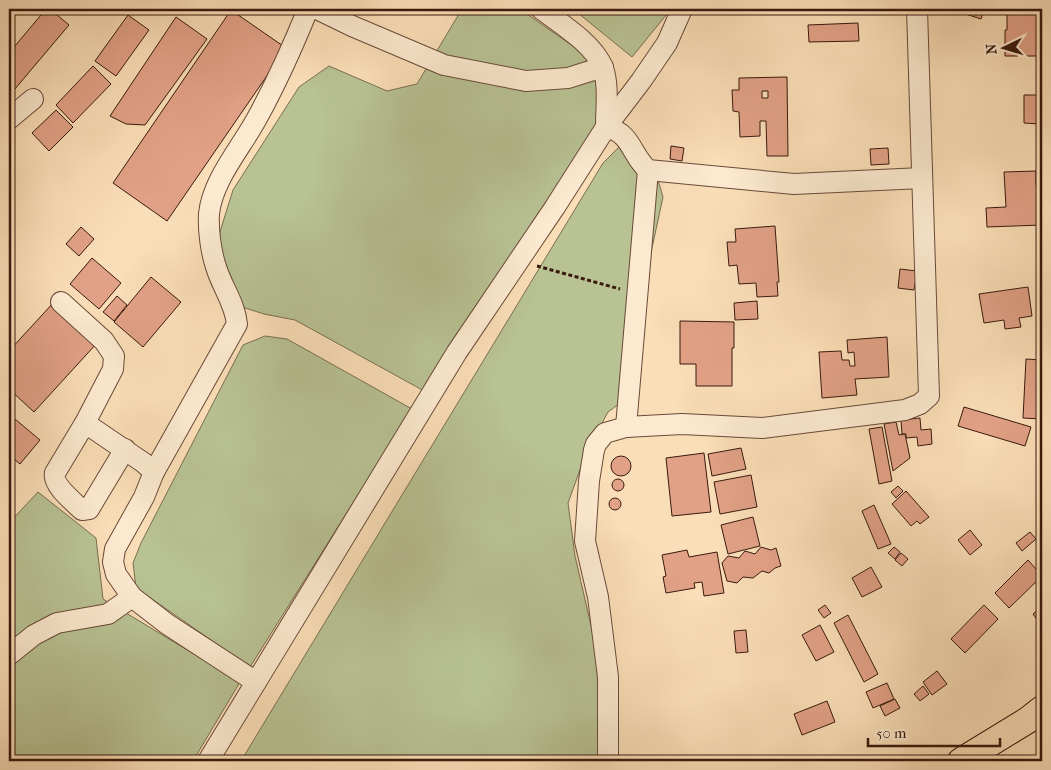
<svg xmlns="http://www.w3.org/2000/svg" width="1051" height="770" font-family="'IM FELL French Canon',serif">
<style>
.green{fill:#b8c293;stroke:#796e50}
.building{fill:#e1a186;stroke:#3a190d;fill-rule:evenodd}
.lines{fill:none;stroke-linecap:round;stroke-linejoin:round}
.minor-casing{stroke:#6a4a38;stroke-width:22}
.major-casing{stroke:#3a190d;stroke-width:28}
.path{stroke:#3a190d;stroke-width:3;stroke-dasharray:4 2.5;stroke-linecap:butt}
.minor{stroke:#fcead0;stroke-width:20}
.major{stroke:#fadeb7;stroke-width:26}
</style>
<rect width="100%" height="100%" fill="#fadeb7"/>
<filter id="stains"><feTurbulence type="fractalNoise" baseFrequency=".004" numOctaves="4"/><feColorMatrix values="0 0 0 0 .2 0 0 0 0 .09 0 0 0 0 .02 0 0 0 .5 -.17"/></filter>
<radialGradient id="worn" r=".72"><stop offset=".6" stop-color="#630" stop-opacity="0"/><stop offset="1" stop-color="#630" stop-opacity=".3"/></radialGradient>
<!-- green -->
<g class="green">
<polygon points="462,9 520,9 584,54 594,72 600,91 595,135 426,392 295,320 264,314 242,307 225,284 219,235 233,190 299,87 329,66 387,91 417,84"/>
<polygon points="573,9 671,9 632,57"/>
<polygon points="620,146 654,166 663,197 641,299 630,396 608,412 586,453 568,503 575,556 595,643 600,714 599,761 241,761 603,163"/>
<polygon points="265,336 287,339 412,409 250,667 136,588 133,563 141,543 243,345"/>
<polygon points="38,492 96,538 103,599 240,682 193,761 9,761 9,523"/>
</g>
<!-- building -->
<g class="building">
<polygon points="46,9 50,9 69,25 9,96 9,53"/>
<polygon points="950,9 984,9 981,19"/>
<polygon points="1005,9 1042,9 1042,52 1039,52 1039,56 1022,56 1022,53 1018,53 1018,56 1005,56 1005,30 1007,30 1007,9"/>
<polygon points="231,10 286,48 167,221 113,183"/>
<polygon points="128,15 149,30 116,76 95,61"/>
<polygon points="176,17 207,39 145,125 126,124 110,116"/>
<polygon points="858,23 859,41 809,42 808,25"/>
<polygon points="93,66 111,84 73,123 56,105"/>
<polygon points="1040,75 1042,75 1042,142 1040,142 1040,124 1024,123 1024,95 1040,95"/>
<path d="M787 77 788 156H767L766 121H760V136L740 137 739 112 733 111 732 90H739V78ZM762 91H768V98H762Z"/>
<polygon points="56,110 73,127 49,151 32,133"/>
<polygon points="671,146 684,148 682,161 670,159"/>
<polygon points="888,148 889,164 871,165 870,149"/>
<polygon points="1036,171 1036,185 1042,184 1042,225 987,227 986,208 1006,207 1004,172"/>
<polygon points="775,226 779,282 777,282 778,296 757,297 756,283 739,284 737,265 729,266 727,242 736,242 735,229"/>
<polygon points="81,227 94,239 79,256 66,244"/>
<polygon points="92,258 121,283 99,309 70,284"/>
<polygon points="900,269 917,271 914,290 898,288"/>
<polygon points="151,277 181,302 143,347 114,322"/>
<polygon points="1028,287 1032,316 1019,318 1021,327 1005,329 1004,320 984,323 979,294"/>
<polygon points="117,296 127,305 114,321 103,312"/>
<polygon points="757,301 758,319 735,320 734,303"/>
<polygon points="54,302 97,343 34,412 9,389 9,351"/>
<polygon points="680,321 734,322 734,348 732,348 732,386 696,386 696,364 680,364"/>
<polygon points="887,337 889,377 855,379 857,395 822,398 819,352 841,351 842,360 849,360 850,366 855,366 854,352 848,353 847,340"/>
<polygon points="1026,359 1042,360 1042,419 1023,418"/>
<polygon points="964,407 1031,427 1025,446 958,426"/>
<polygon points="9,414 40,440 20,464 9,455"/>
<polygon points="920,418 921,430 931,429 932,444 918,446 917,437 906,438 906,434 902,434 901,420"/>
<polygon points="896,422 899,435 905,434 910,458 893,471 884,424"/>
<polygon points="882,427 892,481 879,484 869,429"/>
<polygon points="741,448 746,469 712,476 708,454"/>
<polygon points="704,453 711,512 672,516 666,458"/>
<circle cx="621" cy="466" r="10"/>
<polygon points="751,475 757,507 720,514 714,482"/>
<circle cx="618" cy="485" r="6"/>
<polygon points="898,486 903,491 896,498 891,492"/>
<polygon points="906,491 929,517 920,524 917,521 911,526 892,504"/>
<circle cx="615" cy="504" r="6"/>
<polygon points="874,505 891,544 878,549 862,511"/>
<polygon points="753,517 760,546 728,554 721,525"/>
<polygon points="970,530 982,545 970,555 958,540"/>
<polygon points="1030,532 1036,539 1022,551 1016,543"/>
<polygon points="761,547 771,550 776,548 781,566 775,568 769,573 762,571 753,578 743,577 737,583 727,581 722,563 728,556 739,558 745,551 755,554"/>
<polygon points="894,547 900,552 895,559 888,553"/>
<polygon points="687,550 689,557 717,552 724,593 704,596 702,582 694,583 695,588 666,593 663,577 666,576 662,555"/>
<polygon points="901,553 908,559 902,566 895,560"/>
<polygon points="1028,560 1042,576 1009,608 995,593"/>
<polygon points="871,567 882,587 862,597 852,578"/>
<polygon points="825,605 831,613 824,618 818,610"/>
<polygon points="984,605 998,619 965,653 951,639"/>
<polygon points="1040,608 1042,611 1042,618 1038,621 1033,614"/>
<polygon points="848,615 878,674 864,682 834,623"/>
<polygon points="820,625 834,652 816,661 802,635"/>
<polygon points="746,630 748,652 736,653 734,631"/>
<polygon points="937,671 947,684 932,695 923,682"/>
<polygon points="887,683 894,699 873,708 866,692"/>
<polygon points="923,686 929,694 920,701 914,694"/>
<polygon points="895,699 900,708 885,716 880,706"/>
<polygon points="827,701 835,722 802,735 794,714"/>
</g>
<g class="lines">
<defs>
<g id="minor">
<polyline points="317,9 352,26 444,65 526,81 568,78 603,67"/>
<path d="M541 9C561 24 594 44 603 68 609 85 606 108 606 127"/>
<polyline points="9,119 33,99"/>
<path d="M606 127C633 134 630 154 648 170L794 184 922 178"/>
<path d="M61 302 104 341 114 356 113 369 85 423 55 473C52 485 74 502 82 510L89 509 125 449"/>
<polyline points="85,423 144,463 154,472"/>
<polyline points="626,427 648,170"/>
<polyline points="9,655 34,635 57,623 108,614 132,597"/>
<path d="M256 682 167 624 132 597 116 574 113 562 115 549 144 497 154 472 237 324C235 303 222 287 216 267 211 252 208 230 209 214 212 181 240 149 256 120 276 84 293 46 308 9"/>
<polyline points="208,761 457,352 555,207 606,127 641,81 667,43 682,9"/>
<polyline points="608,761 608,677 598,597 585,541 589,481 594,450 596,444 605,433 626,427 682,424 762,428 905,410 920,404 929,396 917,9"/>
</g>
<polyline id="major" points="961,761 1028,720 1042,709"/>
</defs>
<!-- minor casing -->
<use href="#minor" class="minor-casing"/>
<!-- major casing -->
<use href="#major" class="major-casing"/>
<!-- path -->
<polyline class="path" points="537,266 620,289"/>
<!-- minor -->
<use href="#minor" class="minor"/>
<!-- major -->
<use href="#major" class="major"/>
</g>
<!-- margin -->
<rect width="1051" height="770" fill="none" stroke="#fadeb7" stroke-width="30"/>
<rect x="10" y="10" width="1031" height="750" fill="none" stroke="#3a190d" stroke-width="2.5"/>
<rect x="15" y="15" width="1021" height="740" fill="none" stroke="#3a190d"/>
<!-- north arrow -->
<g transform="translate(1004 48) rotate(265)" stroke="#fcead0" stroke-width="4" paint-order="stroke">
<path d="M0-4L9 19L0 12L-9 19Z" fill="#3a190d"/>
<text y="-8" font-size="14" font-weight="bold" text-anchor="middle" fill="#3a190d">N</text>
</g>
<!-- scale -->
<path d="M868 738v8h132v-8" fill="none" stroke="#3a190d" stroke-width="2.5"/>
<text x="876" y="738" font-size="15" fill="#3a190d" stroke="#fcead0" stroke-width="4" paint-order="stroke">50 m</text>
<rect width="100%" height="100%" filter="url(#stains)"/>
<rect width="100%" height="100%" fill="url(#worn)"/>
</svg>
